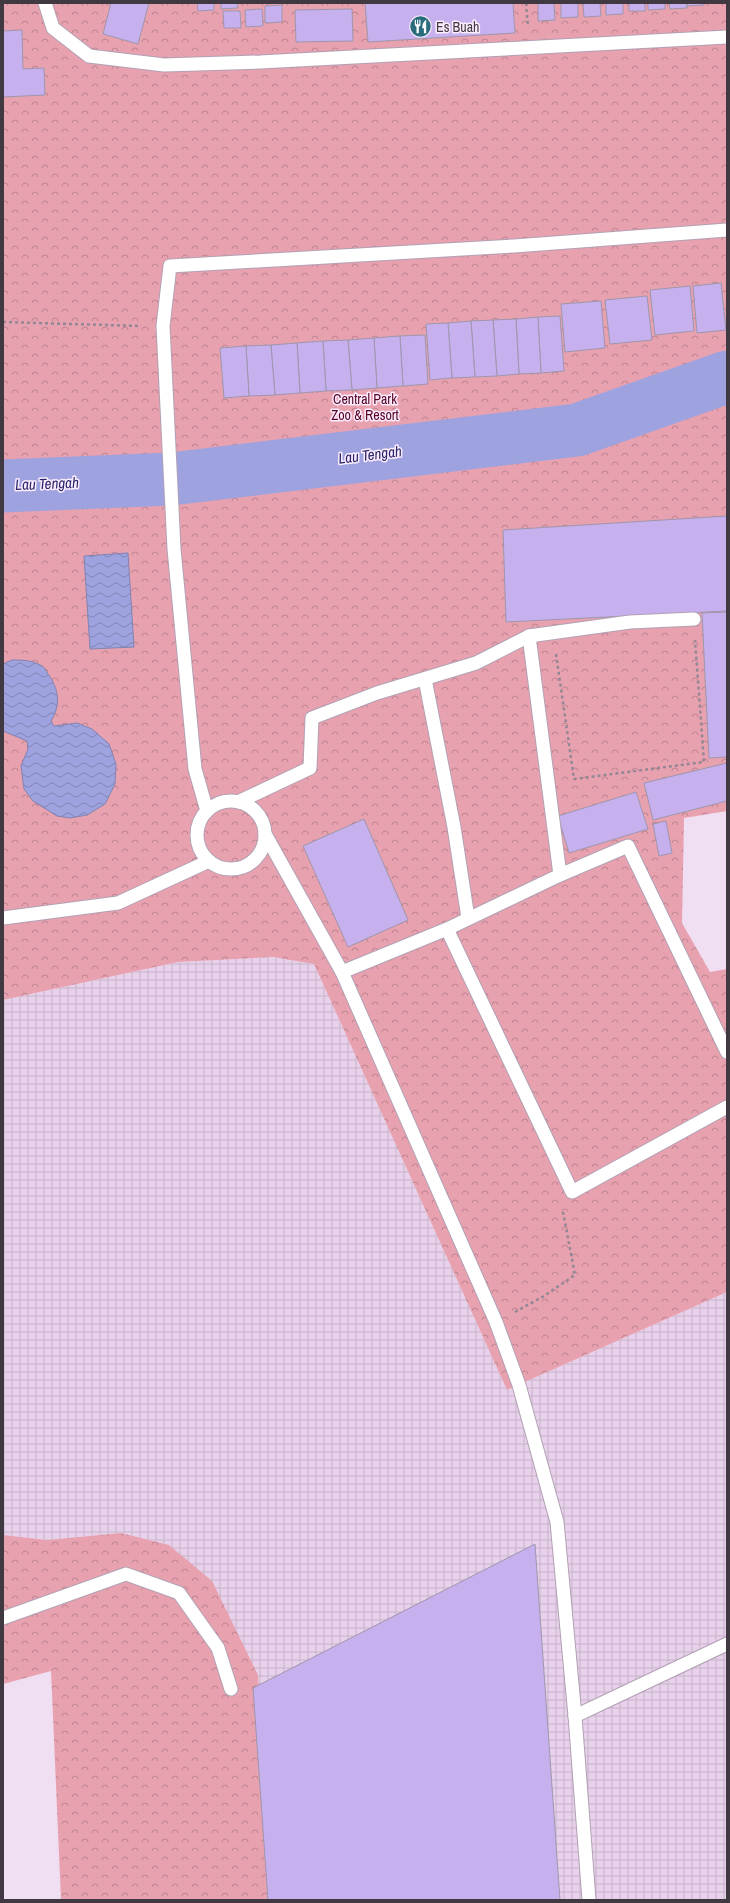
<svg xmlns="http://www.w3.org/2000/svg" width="730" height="1903" font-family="'Archivo Narrow',sans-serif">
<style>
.industrial{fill:url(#industrial-grid)}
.park{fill:url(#park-crowns)}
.water{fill:url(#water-waves);stroke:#8283b0}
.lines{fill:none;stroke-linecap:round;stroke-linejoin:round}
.river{stroke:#9ea3e0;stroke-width:53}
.building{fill:#c7b0ee;stroke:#9e97ad}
.lane-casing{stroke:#b2a1b4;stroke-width:15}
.path{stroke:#948795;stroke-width:2.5;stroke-dasharray:3 3;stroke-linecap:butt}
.lane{stroke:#fff;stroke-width:13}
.labels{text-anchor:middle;stroke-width:3;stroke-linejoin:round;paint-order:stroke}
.poi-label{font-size:14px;fill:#413941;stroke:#fbedfd;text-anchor:start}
.park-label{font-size:14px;fill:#502;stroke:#fbedfd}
.water-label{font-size:15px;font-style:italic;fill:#29256b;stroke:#fbedfd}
</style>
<defs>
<pattern id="industrial-grid" width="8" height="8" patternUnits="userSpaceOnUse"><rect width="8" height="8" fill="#e8d1eb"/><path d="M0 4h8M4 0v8" fill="none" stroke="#c8b4cb"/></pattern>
<pattern id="park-crowns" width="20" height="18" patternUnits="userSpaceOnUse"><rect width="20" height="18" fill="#e8a1af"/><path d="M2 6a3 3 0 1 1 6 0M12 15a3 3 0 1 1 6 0" fill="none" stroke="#be8490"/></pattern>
<pattern id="water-waves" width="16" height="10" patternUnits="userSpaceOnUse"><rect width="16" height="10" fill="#9ea3e0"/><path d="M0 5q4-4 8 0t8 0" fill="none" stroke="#8286b7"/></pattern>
</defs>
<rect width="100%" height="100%" fill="#f0def2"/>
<!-- industrial -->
<polygon class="industrial" points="273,957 314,964 507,1390 727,1292 727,1900 272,1900 169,1545 121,1533 47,1540 3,1535 3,1000 178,962"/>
<!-- park -->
<g class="park">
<polygon points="3,3 727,3 727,811 684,818 682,923 710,972 727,969 727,1292 507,1390 314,964 273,957 178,962 3,1000"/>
<polygon points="121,1533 169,1545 212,1581 258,1675 272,1900 61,1900 51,1671 3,1684 3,1535 47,1540"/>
</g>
<!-- water -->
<g class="water">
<polygon points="128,553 134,647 90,649 84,556"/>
<path d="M12 660C22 660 31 660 40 665 44 666 46 671 48 674 59 689 61 705 51 721L54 726 77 723 92 729 109 744 116 764 115 784 105 804 87 815 70 818 57 816 33 801 24 789 21 766 28 749 27 741 3 731V664Z"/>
</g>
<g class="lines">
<!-- river -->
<polyline class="river" points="3,486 171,479 577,430 727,377"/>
</g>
<!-- building -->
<g class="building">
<polygon points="111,3 149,3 138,44 103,34"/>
<polygon points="197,3 214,3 214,10 198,11"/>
<polygon points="221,3 237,3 238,8 221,9"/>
<polygon points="365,3 513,3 515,33 368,42"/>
<polygon points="538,3 554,3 555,20 538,21"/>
<polygon points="561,3 578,3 578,17 561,18"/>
<polygon points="583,3 600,3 601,16 584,17"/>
<polygon points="606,3 623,3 623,14 606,15"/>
<rect x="629" y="3" width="16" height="8"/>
<polygon points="648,3 665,3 665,9 648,10"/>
<polygon points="669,3 686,3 687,8 670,9"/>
<polygon points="687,3 704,3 704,5 687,6"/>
<polygon points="282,5 282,22 265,23 265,6"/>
<polygon points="262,9 263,26 246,27 245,10"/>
<polygon points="352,9 353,41 296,42 295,10"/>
<polygon points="223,11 240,11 241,28 224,28"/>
<polygon points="22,30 23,69 44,68 45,95 3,97 3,31"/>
<polygon points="721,283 726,330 697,333 693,286"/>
<polygon points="690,286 694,331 655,335 650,290"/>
<polygon points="647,296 652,340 610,344 605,300"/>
<polygon points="601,301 605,348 565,352 561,304"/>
<polygon points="560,316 564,371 541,373 538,317"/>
<polygon points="538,317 541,373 519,374 516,319"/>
<polygon points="516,319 519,374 497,376 493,320"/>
<polygon points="493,320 497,376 475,377 471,321"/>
<polygon points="471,321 475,377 452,378 448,323"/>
<polygon points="448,323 452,378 430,380 426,324"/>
<polygon points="425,335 428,384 403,386 400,336"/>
<polygon points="400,336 403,386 377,388 374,338"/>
<polygon points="374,338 377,388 352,390 348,340"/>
<polygon points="348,340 352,390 326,391 323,341"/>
<polygon points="323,341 326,391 300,393 297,343"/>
<polygon points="297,343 300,393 275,395 271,345"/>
<polygon points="271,345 275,395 249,396 246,346"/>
<polygon points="246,346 249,396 224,398 220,348"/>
<polygon points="727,516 727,611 506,622 503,530"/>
<polygon points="727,612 727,757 709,758 702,613"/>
<polygon points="727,763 727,801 653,820 644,783"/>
<polygon points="636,792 648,829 569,853 558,816"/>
<polygon points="364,819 408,920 348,947 303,846"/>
<polygon points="666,821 672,853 659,856 653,824"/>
<polygon points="535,1544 560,1900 268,1900 253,1688"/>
</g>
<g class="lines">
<defs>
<g id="lane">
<polyline points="45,3 53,28 89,56 164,65 260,62 727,37"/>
<polyline points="425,679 454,827 468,918"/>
<circle cx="231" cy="835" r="34"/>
<polyline points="238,802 310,768 312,718 377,693 476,663 529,636 630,622 694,619"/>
<polyline points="207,811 195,769 174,549 163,326 170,266 514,246 727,230"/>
<polyline points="265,834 342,972 496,1322 519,1385 557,1522 575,1716 589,1900"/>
<polyline points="560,875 628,846 727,1052"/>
<polyline points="3,918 118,903 209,861"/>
<polyline points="447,929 572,1192 727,1107"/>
<polyline points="342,972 447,929 560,875 529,636"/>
<polyline points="3,1618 126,1574 179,1593 218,1648 231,1689"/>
<polyline points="575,1716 727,1644"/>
</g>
</defs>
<!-- lane casing -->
<use href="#lane" class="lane-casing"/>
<!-- path -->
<g class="path">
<polyline points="526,3 528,27"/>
<polyline points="3,322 141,326"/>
<polyline points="556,654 574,779 704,762 695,640"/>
<polyline points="515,1312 544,1296 575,1275 563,1212"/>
</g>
<!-- lane -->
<use href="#lane" class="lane"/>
</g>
<!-- icons -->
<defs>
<symbol id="restaurant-disc" viewBox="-11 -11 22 22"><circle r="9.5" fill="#296d7d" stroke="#fbedfd"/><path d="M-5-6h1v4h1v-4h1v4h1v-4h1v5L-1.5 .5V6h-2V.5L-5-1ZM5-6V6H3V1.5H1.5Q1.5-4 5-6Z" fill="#fff"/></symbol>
</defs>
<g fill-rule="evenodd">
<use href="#restaurant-disc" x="408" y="14" width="25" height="25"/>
</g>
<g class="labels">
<!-- poi labels -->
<g class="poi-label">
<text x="436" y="32">Es Buah</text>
</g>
<!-- park labels -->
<g class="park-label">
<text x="365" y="404">Central Park<tspan x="365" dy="16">Zoo &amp; Resort</tspan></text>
</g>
<!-- water labels -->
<g class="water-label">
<text transform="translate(370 455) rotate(-7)" y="5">Lau Tengah</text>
<text transform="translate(47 484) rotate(-2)" y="5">Lau Tengah</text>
</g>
</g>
<!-- border -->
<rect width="730" height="1903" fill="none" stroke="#413941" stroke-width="8"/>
</svg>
